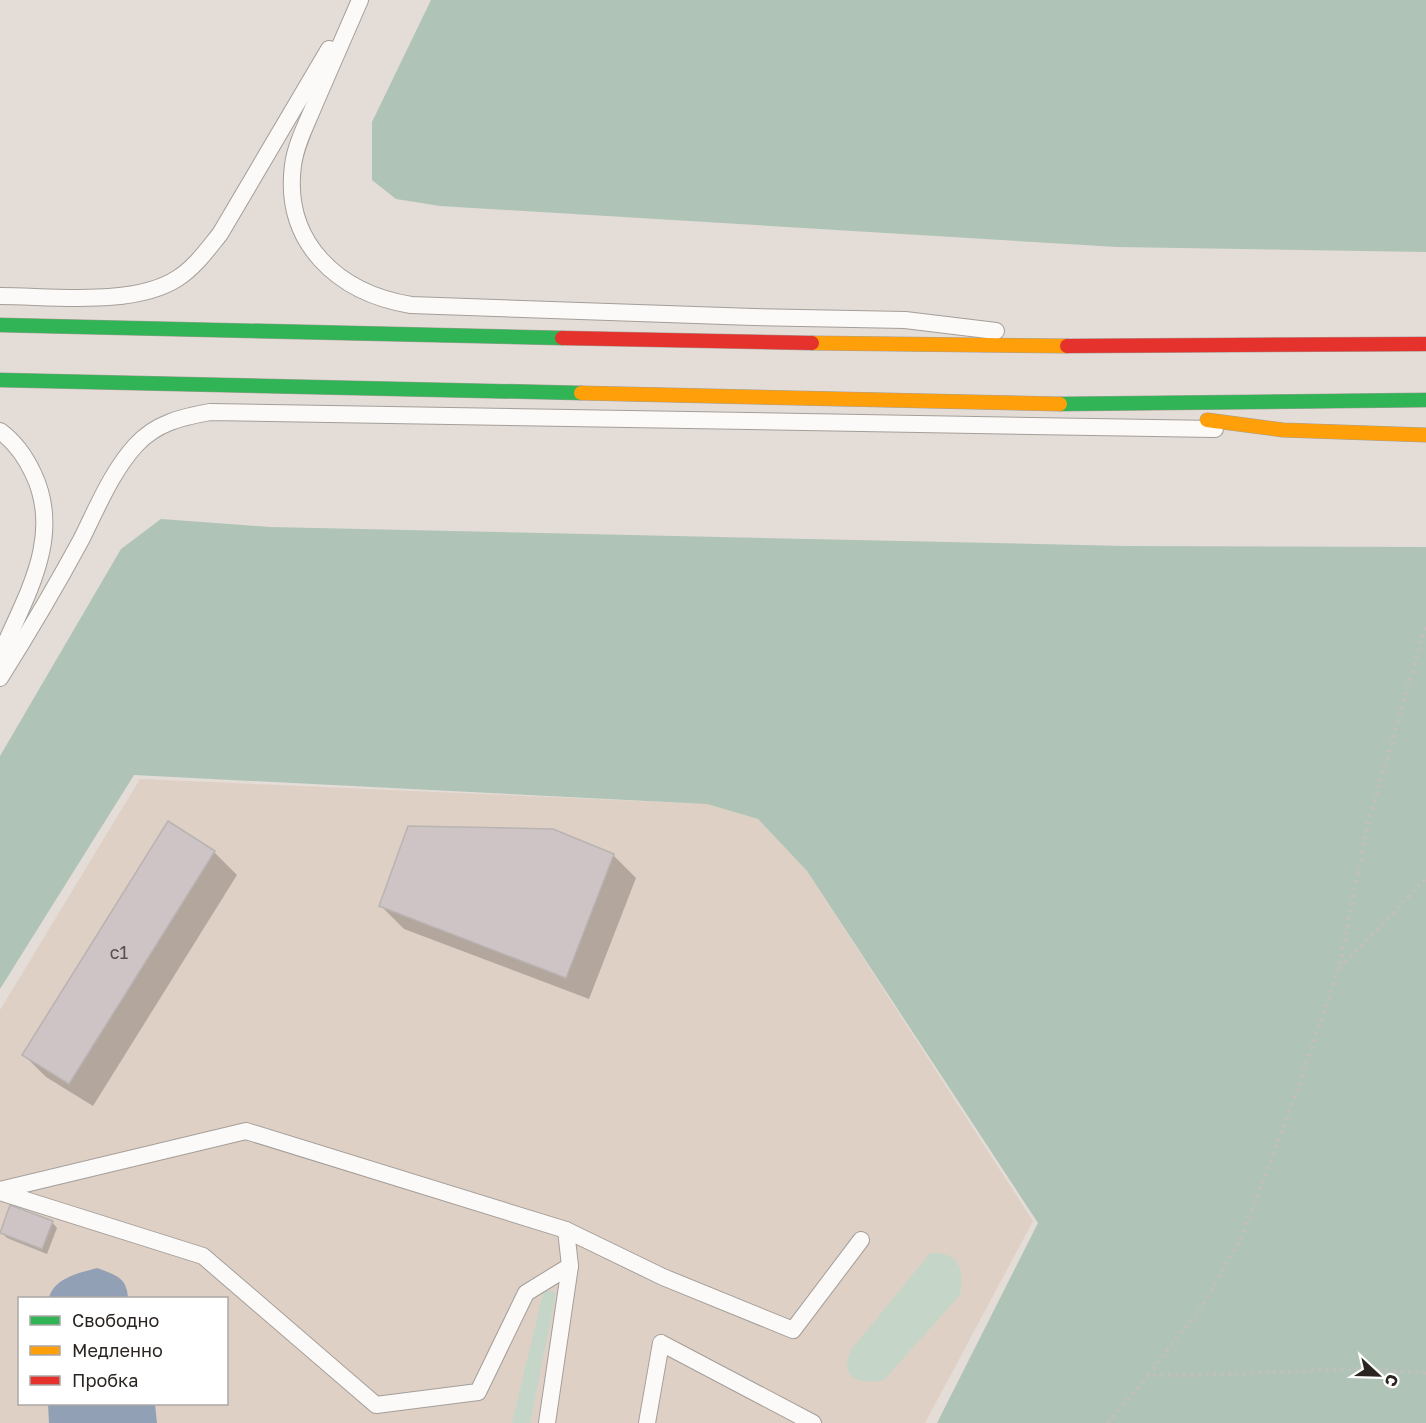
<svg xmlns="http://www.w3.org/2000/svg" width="1426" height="1423" font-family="'Golos Text',sans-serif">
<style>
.built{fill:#dfd0c5;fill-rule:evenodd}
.green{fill:#c5d6c9}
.forest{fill:#afc4b6}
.water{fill:#91a0b4}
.shadow{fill:#0003}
.building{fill:#cec4c6;stroke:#b9b3b2;stroke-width:1.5}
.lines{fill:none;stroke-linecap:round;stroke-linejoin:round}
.lane-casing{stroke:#a49e99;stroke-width:18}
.fast-casing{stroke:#a49e99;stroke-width:15}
.slow-casing{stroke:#a49e99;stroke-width:15}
.jam-casing{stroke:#a49e99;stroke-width:15}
.path{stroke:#c1bfbd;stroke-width:4;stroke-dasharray:3 4.5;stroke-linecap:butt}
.lane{stroke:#fbfaf9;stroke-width:16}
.fast{stroke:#30b455;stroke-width:14}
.slow{stroke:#ff9f0a;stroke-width:14}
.jam{stroke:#e5322d;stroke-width:14}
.labels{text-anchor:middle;stroke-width:4.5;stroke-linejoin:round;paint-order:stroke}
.number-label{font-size:18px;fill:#57504e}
</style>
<rect width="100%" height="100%" fill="#e4dcd6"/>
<!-- built -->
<path class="built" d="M140 779 707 804 758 819 807 871 1033 1221 925 1423H0V1010ZM20 1298H226V1404H20Z"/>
<!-- green -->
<g class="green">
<path d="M930 1253C960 1252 965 1270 960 1295L884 1380C860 1385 838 1379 851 1350Z"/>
<polygon points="550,1290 556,1293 530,1423 512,1423 543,1293"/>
</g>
<!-- forest -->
<g class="forest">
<polygon points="431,0 1426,0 1426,252 1117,247 440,206 396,199 372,180 372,122"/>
<polygon points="161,519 270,527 1126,546 1426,547 1426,1423 937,1423 1038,1223 807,871 758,819 707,804 134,775 0,989 0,756 121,549"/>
</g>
<!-- water -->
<g class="water">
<path d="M97 1268C115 1275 127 1277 128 1298H49C54 1278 79 1273 97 1268Z"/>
<polygon points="48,1404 155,1404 157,1423 49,1423"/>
</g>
<!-- shadow -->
<g class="shadow">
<polygon points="168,824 214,852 237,875 93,1106 46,1077 24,1055"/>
<polygon points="613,855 636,878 589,999 404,929 381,906"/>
<polygon points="52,1222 57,1228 47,1254 7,1238 2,1233"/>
</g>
<!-- building -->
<g class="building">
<polygon points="168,821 215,851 69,1084 22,1055"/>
<polygon points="408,826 553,829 614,854 566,978 379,906"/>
<polygon points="10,1205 53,1221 42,1249 0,1233"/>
</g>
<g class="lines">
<defs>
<g id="lane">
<path d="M360 0C345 34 331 67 316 101 308 121 296 143 293 165 283 243 338 293 411 305L753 317 905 320 996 331"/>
<path d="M0 296C52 296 134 307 178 278 195 267 207 250 220 234L329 49"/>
<path d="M0 431C15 442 25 456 33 473 64 537 25 597 0 656"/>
<path d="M0 678C29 632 55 588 81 540 97 508 112 471 136 445 156 423 182 417 210 412L1215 429"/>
<polyline points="0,1190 246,1131 566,1230 663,1277 793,1330 861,1240"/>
<polyline points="0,1192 203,1256 376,1405 478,1392 526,1293 570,1266 547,1423"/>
<polyline points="566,1230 570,1266"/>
<polyline points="647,1423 661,1343 813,1423"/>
</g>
<g id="fast">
<polyline points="0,325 562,338"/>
<polyline points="0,380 581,393"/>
<polyline points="1060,404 1426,400"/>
</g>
<g id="slow">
<polyline points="812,343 1067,346"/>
<polyline points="581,393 1060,404"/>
<polyline points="1207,420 1283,430 1426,435"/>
</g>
<g id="jam">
<polyline points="562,338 812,343"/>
<polyline points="1067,346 1426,344"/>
</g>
</defs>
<!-- lane casing -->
<use href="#lane" class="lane-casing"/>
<!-- fast casing -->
<use href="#fast" class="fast-casing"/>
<!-- slow casing -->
<use href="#slow" class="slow-casing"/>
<!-- jam casing -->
<use href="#jam" class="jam-casing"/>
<!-- path -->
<g class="path">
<polyline points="1340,968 1426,878"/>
<polyline points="1148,1375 1203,1305 1240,1240 1284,1127 1339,968 1368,823 1426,625"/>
<polyline points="1108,1423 1148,1375 1202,1375 1356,1369 1426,1373"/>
</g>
<!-- lane -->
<use href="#lane" class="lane"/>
<!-- fast -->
<use href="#fast" class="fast"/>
<!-- slow -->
<use href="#slow" class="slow"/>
<!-- jam -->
<use href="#jam" class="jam"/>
</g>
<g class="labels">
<!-- number labels -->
<g class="number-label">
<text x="119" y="959">с1</text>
</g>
</g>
<!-- legend -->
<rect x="18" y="1297" width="210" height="108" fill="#ffffff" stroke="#aaa8a6" stroke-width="1.5"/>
<rect x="30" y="1316" width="30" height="9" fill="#30b455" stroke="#aaa8a6" stroke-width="1.5"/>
<text x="72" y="1327" font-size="18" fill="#2b2521">Свободно</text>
<rect x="30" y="1346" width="30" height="9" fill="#ff9f0a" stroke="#aaa8a6" stroke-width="1.5"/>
<text x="72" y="1357" font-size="18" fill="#2b2521">Медленно</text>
<rect x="30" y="1376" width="30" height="9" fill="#e5322d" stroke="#aaa8a6" stroke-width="1.5"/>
<text x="72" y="1387" font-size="18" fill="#2b2521">Пробка</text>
<!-- north arrow -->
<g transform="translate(1378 1375) rotate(112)" stroke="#ffffff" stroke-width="4.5" paint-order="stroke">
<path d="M0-4.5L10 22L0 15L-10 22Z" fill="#2b2521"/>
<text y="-9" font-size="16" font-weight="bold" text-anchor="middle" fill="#2b2521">С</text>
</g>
</svg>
